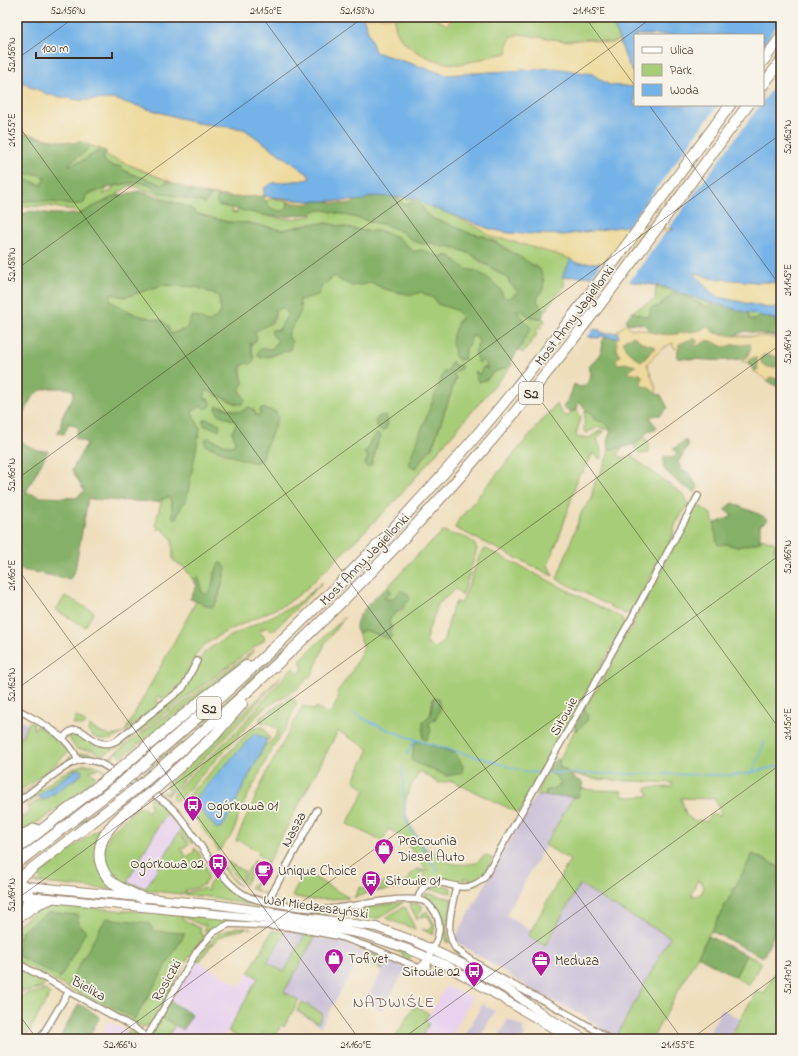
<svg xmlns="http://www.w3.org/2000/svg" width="798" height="1056" font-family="'Indie Flower',sans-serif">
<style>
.built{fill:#e8d2ee}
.industrial{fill:#c9bfd7}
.green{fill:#a7cd78;stroke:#717c4b;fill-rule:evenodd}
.forest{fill:#85b068;stroke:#606d43;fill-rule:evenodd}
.sand{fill:#eeda9e;stroke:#94825e;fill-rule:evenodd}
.water{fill:#74b2e7;stroke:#586e82}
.pier{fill:#efdebc}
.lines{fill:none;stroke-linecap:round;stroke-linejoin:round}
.stream{stroke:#74b2e7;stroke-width:1.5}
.street-casing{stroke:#95846d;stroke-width:8}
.secondary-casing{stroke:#95846d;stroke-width:10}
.highway-casing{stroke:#95846d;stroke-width:12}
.street{stroke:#fff;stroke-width:5.5}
.secondary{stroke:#fff;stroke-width:8}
.highway{stroke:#fff;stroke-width:10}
.highway-bridge-casing{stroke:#95846d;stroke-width:12;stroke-linecap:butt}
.highway-bridge{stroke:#fff;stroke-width:10}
.ticks{fill:none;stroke:#3b2a1e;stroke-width:1;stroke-opacity:0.45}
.labels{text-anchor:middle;stroke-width:3.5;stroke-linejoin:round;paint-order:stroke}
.shield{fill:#f7f3e8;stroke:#73665b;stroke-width:1}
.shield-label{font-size:13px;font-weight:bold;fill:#3b2a1e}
.street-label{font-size:14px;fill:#3b2a1e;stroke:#f7f3e8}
.poi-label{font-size:14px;fill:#3b2a1e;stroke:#f7f3e8;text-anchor:start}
.quarter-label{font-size:16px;letter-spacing:1px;fill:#785657;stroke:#f7f3e8}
.neatline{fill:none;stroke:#3b2a1e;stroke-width:1.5}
.ticks-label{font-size:10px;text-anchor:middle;fill:#3b2a1e}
</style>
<rect width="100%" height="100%" fill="#f7f3e8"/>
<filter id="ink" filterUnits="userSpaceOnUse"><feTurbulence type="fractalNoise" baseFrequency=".025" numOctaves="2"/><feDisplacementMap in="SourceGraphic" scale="8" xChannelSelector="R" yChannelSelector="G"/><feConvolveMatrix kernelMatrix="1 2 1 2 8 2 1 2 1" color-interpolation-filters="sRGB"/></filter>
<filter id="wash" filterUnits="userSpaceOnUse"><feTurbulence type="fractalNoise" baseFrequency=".012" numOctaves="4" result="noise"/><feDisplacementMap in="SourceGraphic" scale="16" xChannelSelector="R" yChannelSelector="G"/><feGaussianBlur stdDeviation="0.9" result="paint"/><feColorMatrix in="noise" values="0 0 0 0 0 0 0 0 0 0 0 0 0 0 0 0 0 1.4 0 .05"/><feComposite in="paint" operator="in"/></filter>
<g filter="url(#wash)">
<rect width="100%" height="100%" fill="#efdebc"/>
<!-- built -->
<g class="built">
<polygon points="166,813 181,829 146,888 127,882"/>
<polygon points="195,959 240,986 249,972 258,978 223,1039 167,1039 175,1025 183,1030 192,1015 170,1001"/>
<polygon points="446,986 472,997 451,1039 415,1039"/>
<polygon points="108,1021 128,1032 124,1039 98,1039"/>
</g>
<!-- industrial -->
<g class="industrial">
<polygon points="17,718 28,725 17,744"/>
<polygon points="536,795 573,797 506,915 531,930 528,936 545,946 580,884 610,904 670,937 615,1039 584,1016 544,997 454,940"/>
<polygon points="286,930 305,935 284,972 267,962"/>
<polygon points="315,937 346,943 363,952 321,1026 296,1012 302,1002 284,992"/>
<polygon points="388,960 406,968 382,1011 365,1001"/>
<polygon points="483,1003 486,1007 495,1011 479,1039 463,1039"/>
<polygon points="722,1009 740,1019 729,1039 706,1039"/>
<polygon points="508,1019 524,1028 522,1031 525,1033 523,1039 497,1039"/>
</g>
<!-- green -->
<g class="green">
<path d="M395 17H433L447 25 450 19 446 17H611L619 40 611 43 590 39 565 41 519 34 507 45 508 52 504 54C489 55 474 63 459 64 435 65 390 45 395 17Z"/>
<polygon points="90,145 101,149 84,160 69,165 69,163 85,152"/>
<path d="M106 154 110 157 168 181 161 186C148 176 131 178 119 166L115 167 106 163 103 157Z"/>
<polygon points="30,172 40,174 45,178 42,185 34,182 17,182 17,176"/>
<path d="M138 182H146L174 195 205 203 212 195 219 196 217 200 221 206 232 208V212L237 213 238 209H243C270 217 285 223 313 215L310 214 313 210H324L386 225 404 205 395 196 415 198 426 205 476 222 641 224C661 230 682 228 704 229L569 277H564V287L550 303 547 310 544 311 537 301C538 293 543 289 544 280L518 257 503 246 484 236 469 233 449 224 434 219 425 213 422 206 414 200 449 246 471 254 483 264 494 267 508 279 510 284 517 289 535 318 544 319 545 322 540 324 542 327 536 330 537 334 523 353 518 350 522 346 523 339 425 254 413 251 397 237 381 231H365L325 223 309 224 283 230 248 223 228 222 194 213 191 208 162 199 159 195 134 186 127 187 117 194 122 195 113 197 79 214 76 211 50 206H26L17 209V204L27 200 63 202 68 205 84 203 86 195 107 188 103 195 111 191 114 186Z"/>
<path d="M272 198 288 202 287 208 284 211C275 211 269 210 265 201Z"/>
<path d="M335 276 340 280 373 283 384 289 412 295 421 292 456 310 462 316 458 322 464 354 472 336H475L479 341 475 352 486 363 487 369 484 367 479 376 476 371 474 373 486 380 494 372 508 367 511 360 512 365 396 500 305 590 288 603 221 634 203 646 196 654 183 682 164 700 159 696 156 698 159 704 124 733 197 600 205 606 213 607 218 599 226 569 222 563 214 574 211 590 206 595 201 590 198 577 193 580 185 568 173 560 172 539 164 531 165 529 163 531V528L157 530 158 526 155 525 162 499 168 497 179 514 200 429 192 412 209 399 204 398 206 390 237 404 239 389 243 383C239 364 241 368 255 357 248 346 251 332 263 326 266 324 269 325 272 323 275 320 275 315 275 310L281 308 285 309 288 314 279 330H272L273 336 278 340 272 349 262 348 257 353 269 357 286 350 289 332 301 307 299 300ZM461 365 453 373 456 378 433 446 415 469 442 376 454 366ZM221 406 240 412 253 409 257 416 260 414 261 408 276 412 235 457 226 453 208 438 228 446H233L235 440 232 432 237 422 218 414ZM381 436 375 446V455L365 463 368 458 369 447Z"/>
<path d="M781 283V321L749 320 748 312 706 307 685 296 670 297 658 307H653L650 315 647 317 632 312C640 306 648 305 655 299L656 286 691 296Z"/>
<polygon points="163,285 197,287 219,296 221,313 210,322 203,322 196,316 186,329 170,334 168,326 163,321 136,315 110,301 111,294 125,297"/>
<polygon points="556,404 563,415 569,416 571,412 577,410 581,417 576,434 577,438 584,437 589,438 601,430 604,432 597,438 603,456 600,459 593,453 583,473 579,474 562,529 548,565 553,576 455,528 459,519"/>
<path d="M585 410 593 415 596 420C602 421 608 424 611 430L598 427 586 433 584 430Z"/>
<polygon points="644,437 649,443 649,453 640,454 633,445"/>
<path d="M623 448 617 454 624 459 632 454 635 459 685 496 688 504 675 525 673 535 633 610 625 614 557 579 582 511 592 499C591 480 607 467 609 449Z"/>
<path d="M697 504 712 515 713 522 716 523 714 528 726 544 738 547 760 542 761 538 776 543 774 549 781 558V868L753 854 652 1039H615L670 937 610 904 580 884 545 946 528 936 570 860 545 845 573 797H578L581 788C587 791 613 790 622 791L623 797 649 796 646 788 671 787 673 783 594 779 586 776 571 775 565 769 559 768V760L575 730H578L586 711 584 709 611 667 607 663 623 637 633 628V622L657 581 658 572ZM681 798 715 799 721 814 717 816 716 814 710 815 706 822 701 820 694 821 686 815ZM697 881 702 882 704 887 701 894 695 896 691 895Z"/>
<path d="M444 531C454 538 469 532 477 549L463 594 462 596 456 589 438 604 426 638 427 644 435 648 443 643 453 607 456 602 462 603 481 552 486 549 622 618 624 625 545 766 541 767 540 776 519 813 452 781 438 783 420 771C396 808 403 816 426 850L431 849C444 865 456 866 476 863L485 855 493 859 481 878 468 884 467 881H470L471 879 463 878 465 884 442 879 428 881 422 871 419 873 424 883 421 886 370 892 354 898 360 887 370 892 379 890 383 882 397 888H400L416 869 428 871 401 836 389 829 382 841 347 824 365 790 354 780 369 749 338 731 254 889 265 894 250 888 256 883 267 860 258 855 259 852 239 840 237 842 236 840 266 774 303 706 314 710 317 707 327 714 333 710 339 696 337 692 351 673 364 647 358 633 365 630 389 639 392 629 389 621 391 617 404 608 401 592 391 600 384 598 391 592 388 587 421 551ZM433 699 437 718 429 723ZM437 748 455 753 412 761Z"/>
<path d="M323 582 273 631 267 627 259 631 265 638 263 641 120 746 101 755 92 750 76 749 69 738 70 734 76 732C91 739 98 752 116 744L180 694 203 654 209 649 227 638 297 604Z"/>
<polygon points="65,596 94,612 85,627 56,610"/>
<polygon points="345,617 325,643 313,673 298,688 263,709 187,791 176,801 171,798 177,789 242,725 292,668 293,668 299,674 303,668 300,660"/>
<polygon points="286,645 288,646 227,702 143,774 142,773 232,695"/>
<path d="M255 650 237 667 121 758 117 752C110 756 115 759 115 763L107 759Z"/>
<polygon points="281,676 246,716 167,796 159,791 165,793 171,791 166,785 208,748"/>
<path d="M292 697 297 703 286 728 274 745 239 813 234 832 219 851 190 811 181 803 251 729 263 727 270 739 266 741 265 738 254 734 221 828 265 745C272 742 276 737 278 730L268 723 260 722V718L271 710Z"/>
<polygon points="76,716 86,723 83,726 73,724"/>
<polygon points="30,721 34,724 33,729 35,729 37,726 55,737 69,751 49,770 17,793 17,744"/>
<path d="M90 726C100 733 110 739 123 733 110 742 98 743 88 731Z"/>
<polygon points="89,753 97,756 171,802 103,761 83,756 79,754"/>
<polygon points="72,756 69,761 19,796"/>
<path d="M84 764 94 765 106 771 104 772 99 768 90 771 96 777C73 799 45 820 17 833V818L23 817 31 811 28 807 38 800H44L81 775 82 770H75L27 804 25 802 17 808V812V807L62 774Z"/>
<polygon points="547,772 556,776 561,784 556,788 546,791 545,796 538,795 541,782"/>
<polygon points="123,789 124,790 17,872 17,870"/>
<path d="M151 797 169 811 178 823 177 825 166 813 127 882 146 888 178 833 189 844 181 849 187 857 194 852V848C199 851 200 856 203 861 214 881 205 888 185 890V893L204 888 208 892V886L215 877 226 889 228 888 253 901 319 912H330L329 916 258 907 217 898 136 889C129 887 120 884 114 879 102 867 101 846 111 833 120 822 131 814 141 806L148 812 151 807 149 799Z"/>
<polygon points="185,828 193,840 192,844 179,832 181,829"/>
<polygon points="98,829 103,832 97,842 116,890 28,882 43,882 37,875"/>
<polygon points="219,858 232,878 240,886 234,882 219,864"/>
<polygon points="255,859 256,864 245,885 241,882"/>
<polygon points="228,862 245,872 240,881 234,875 227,863"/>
<polygon points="305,872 349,898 311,900 292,896"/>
<polygon points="439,885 450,887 452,893 428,889"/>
<path d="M425 893 452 899 447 930 449 943 445 941C446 926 445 912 433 902 429 899 426 899 425 893Z"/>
<polygon points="404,902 379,918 353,919 333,912"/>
<polygon points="410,902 423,906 417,919 411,908"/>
<path d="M52 904 126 911H143L278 924C250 921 232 916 208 933L204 930 206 924H204L203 926 182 916V919L201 929 200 933 204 936 190 955 151 1024 143 1027 17 961V955L60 978 86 931 79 926 22 931 17 940V925L41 908ZM148 923 154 931 185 934 69 983Z"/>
<polygon points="403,907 406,908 415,929 387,919 387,917"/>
<polygon points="427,911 435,925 433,935 422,929 427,931 433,925 428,916 421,917 423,913"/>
<path d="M237 927 251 929 243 928V930C219 933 212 944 199 962L196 960 218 934Z"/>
<polygon points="272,931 285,932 267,962 284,972 305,935 315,937 284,992 299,1000 284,1027 281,1025 278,1028 280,1029 271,1038 263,1033 258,1039 241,1039 228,1031 258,978 249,972"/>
<polygon points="374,941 412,954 409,960 403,958 403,954"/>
<polygon points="366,955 380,965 380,970 362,960"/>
<polygon points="746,955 761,962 749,985 735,977"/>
<circle cx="438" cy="969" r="4.5"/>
<polygon points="17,968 18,969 45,983 42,988 17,993"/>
<polygon points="776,970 781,972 781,998 779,1003 781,1004 781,1039 729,1039 757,990 764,994"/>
<polygon points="450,972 465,984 447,976"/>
<polygon points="45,990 50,994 25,1039 17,1039 17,997"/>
<polygon points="302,1002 323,1014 318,1023 297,1011"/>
<polygon points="415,1005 429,1014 425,1020 429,1023 422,1039 394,1039"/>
<polygon points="161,1017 175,1025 167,1039 151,1038 151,1034"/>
<polygon points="129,1030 136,1035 137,1039 124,1039"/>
</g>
<!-- forest -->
<g class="forest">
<path d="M17 131 47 139 75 143 78 141 90 145 85 152 69 163V165L84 160 101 149 106 151 103 157 106 163 114 167 119 166C131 178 147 176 161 185L168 181 196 192 212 195 205 203 158 192 152 186 139 182 117 185 86 195 84 203 82 204C61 207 36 195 17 204V182L26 180 42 185 45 178C35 170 28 176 17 176Z"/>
<path d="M139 191 191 208 195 213 228 222 248 223 283 230 309 224 325 223 365 231H381L397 237 413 251 422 250 436 256H450L466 269 477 271 492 281 501 290 503 297 509 298 518 292 510 284 508 279 471 254 449 246 443 247 431 243 423 244 413 241 402 232 386 225 324 210 313 211 310 214 280 217 263 215 218 205 216 200 219 196 233 197 264 196C268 208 272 211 284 211L287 208 288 202 310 204 312 201C325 199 335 204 348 204 353 204 353 202 356 200 362 198 390 194 395 197 399 198 402 203 404 205L414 200 422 206 425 213 434 219 449 224 469 233 484 236 540 269C542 275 545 283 543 289 541 294 538 295 537 301L544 311 542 318 529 317 521 310H516L531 328 508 367 494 372 486 380 479 382 474 373 476 371 479 375 483 367 487 369 486 363 482 360 480 363 477 361 475 352 479 341 475 336H472L464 354 465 359 458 360 454 354 455 351C448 341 456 325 462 316L456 310 437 304 435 299 421 292 412 295 384 289 373 283 352 286 340 280 335 276 333 277 322 286 318 295 299 300 301 311 288 335 292 342 290 350 260 358 257 353 262 348 272 349 278 340 271 333 272 330H279L288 314 285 309 281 308 275 310C274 326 266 324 254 333L257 337 256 341 250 344 254 361 250 365 247 363 242 365 240 369 243 383 239 389 245 400 242 404H237L206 390 204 398 211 402 210 407 205 409 201 406 192 412 200 429 186 502 182 505 176 518H173L171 499 168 497 162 499 159 502H155L88 499 75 570 70 579 17 569V507L25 492 17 487V436C24 445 36 452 48 451L26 492 41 497 76 498 84 491 72 470 87 443 75 438 79 428 69 423 64 434 57 433 61 427C59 414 73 404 74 391 68 388 63 388 56 388 32 388 32 399 21 417L17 418 21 409 17 407V214H23L31 211 52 214H79L113 197ZM163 285 197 287 219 296 221 313 210 322C202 321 199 316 192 316L186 329 170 334 168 326 163 321 136 315 110 301 111 294 125 297Z"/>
<path d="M672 293 685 296 706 307 714 303 748 312 749 320 753 321 760 316 781 321V337L745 331 734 336 714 333 707 326C700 332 697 331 689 332 672 335 667 335 650 332L644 324 627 323 626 320 632 312 647 317 650 315V308L653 307H658Z"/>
<polygon points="634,336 643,343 656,347 642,362 628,352 623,342 625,339"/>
<path d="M605 337 616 338 618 341 617 351 625 363 636 366 629 372 631 374 639 373 656 394 661 395 668 408 661 415 651 416V420L657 427 655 430H649C639 445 626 448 609 449L607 442 611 430C608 424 602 421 595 420 591 413 585 410 581 403L578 404 577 410 571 412 563 407 570 396 574 384 580 387 586 385 591 376 589 367C595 360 605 351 602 341Z"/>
<path d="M694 338 698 339 697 346C700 345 703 342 706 341 717 338 719 352 733 344L742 345 750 344 751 347 747 357C737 363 691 359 677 358L679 344Z"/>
<path d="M763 355 780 357 781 364C773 369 770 369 761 364L760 359Z"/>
<polygon points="755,357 757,359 758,369 754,371 749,363 749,359"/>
<polygon points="451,362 453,362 454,366 461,365 461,369 453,373 456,378 433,446 414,469 408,464 444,372 448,371"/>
<polygon points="770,377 781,380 781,385 776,386 768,381"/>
<polygon points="217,406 240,412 249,407 253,409 257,416 260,414 261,408 276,412 278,417 261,460 255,463 235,457 205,445 205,440 208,438 228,446 233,446 235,440 232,432 237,422 218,414 216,409"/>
<path d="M379 416H386C389 422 388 426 384 431L378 429 375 421Z"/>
<polygon points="206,419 220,424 219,430 205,426 202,421"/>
<path d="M378 433 381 436C375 446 375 455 371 466L366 467 365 463 368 458 364 452 369 447V442Z"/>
<polygon points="686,440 688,446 678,462 682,471 688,472 698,487 695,492 680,484 663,468 664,456 673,458 677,453 673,449"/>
<path d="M734 503C744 510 760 512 768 520L760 525V542L738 547 726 544 718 545 714 528 716 523 733 516 725 510 729 505Z"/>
<polygon points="781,538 781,558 774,548"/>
<path d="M219 563H222L226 568 218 598 213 607C204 606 199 601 190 599L197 586 193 580 198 577 201 585V591L206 595C214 588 214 573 219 563Z"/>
<path d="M388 587 391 592 384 598 391 600 401 591 408 594 410 599C403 609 394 612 389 621L392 636 389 639 365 630 358 633C348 620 378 594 388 587Z"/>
<path d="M433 698H439C441 711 440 716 429 723L431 731 427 740 423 739V721L431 715Z"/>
<polygon points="584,709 588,714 587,721 578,730 575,730 574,726"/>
<polygon points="419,741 455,753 463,766 462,773 447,776 414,762 412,761 414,743"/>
<path d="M556 759 559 760 560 768C567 769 568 775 574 778 578 781 580 780 583 783L578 797 545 796 546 791 556 788 561 784 556 776 547 772Z"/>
<polygon points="753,854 781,868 781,934 776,931 763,957 711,931"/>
<path d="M49 912 78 915 79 926 86 931 60 978 17 955C17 927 28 927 49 912Z"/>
<polygon points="106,918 148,923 154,931 185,933 135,1019 69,983"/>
<polygon points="708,936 746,955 735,977 698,956"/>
<polygon points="369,952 388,960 382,970 380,965 366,955"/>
<polygon points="170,1001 192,1015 183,1030 161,1017"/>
<polygon points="79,1004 100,1017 87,1039 59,1039"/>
</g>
<!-- sand -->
<g class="sand">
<path d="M363 17H395C390 45 435 65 459 64 474 63 489 55 504 54L508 52 507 45 511 37 519 34 565 41 590 39 606 43H611L619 40 628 64 635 75V87L609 85 592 74 493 72 446 75 375 52Z"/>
<polygon points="433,17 446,17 451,19 447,25"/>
<polygon points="17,79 28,87 79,100 114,99 197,123 244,129 308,174 310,178 306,180 273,183 270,196 280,199 312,201 310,204 295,203 272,198 265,201 264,196 233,197 196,192 110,157 106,154 106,151 78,141 75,143 47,139 17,131"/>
<polygon points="356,200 351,204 331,203 328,201"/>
<path d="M439 209C467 219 493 233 523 234L641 224 658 229H675L600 263H576L571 259 562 256 505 239 494 238 477 227Z"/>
<polygon points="694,273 757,282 772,282 781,285 781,307 768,308 718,297 713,295"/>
<path d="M627 323 630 329C641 327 650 333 661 334 672 336 680 333 690 332 697 331 701 331 707 326L714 333 734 336H765L781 340V358L770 355H763L760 359 762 364C770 369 773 369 781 364V380L770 377 768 381 754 371 758 369 757 359 755 357 749 359V363L741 361 747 357 751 348 750 344 742 345 733 344C719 352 717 338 706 341 703 342 700 345 697 346L694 345 698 342 694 338 679 344V350L673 347V343C662 347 655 355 647 364L656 388V394L648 386 644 387 641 383 643 377 639 373 631 374 628 372 636 366 625 363 618 364 616 360 620 356C615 348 619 344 614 334ZM634 336 643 343 656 347 642 362 628 352 623 342 625 339Z"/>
</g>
<!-- water -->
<g class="water">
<polygon points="17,17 363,17 375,52 446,75 555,68 592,74 609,85 635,87 635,105 763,105 763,35 635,35 635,75 628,64 611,17 781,17 781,285 772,282 757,282 709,278 698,273 694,273 713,295 718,297 768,308 781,307 781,321 707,302 661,286 591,276 562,277 571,259 576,263 600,263 674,229 669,228 641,209 637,213 641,224 564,235 509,233 490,229 426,205 415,198 372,196 363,200 348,201 307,201 264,196 264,188 273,183 306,180 310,178 308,174 244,129 197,123 114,99 79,100 49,95 17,79"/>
<polygon points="585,329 600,330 602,333 618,333 619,338 600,336 599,338 581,336"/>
<polygon points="256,734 265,738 266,742 224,825 217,829 197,806 195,798 253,735"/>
<polygon points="79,769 82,770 81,775 46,799 42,799 38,796 75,770"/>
</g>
<!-- pier -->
<g class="pier">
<polygon points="781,20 781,77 763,101 763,45"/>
<polygon points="718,105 760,105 629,282 590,278 603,260 667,229 641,212 639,214 642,223 641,226 627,228"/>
<polygon points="585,327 595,327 586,339 580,338 579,337"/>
</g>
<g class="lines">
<!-- stream -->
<g class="stream">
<path d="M353 713C394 736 443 748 488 760 505 765 523 773 541 773"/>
<polyline points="407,754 416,739"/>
<polyline points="402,766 405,819 438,871"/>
<polyline points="753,772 765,741"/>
<polyline points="547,773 732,775 750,773 781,765"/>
</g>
</g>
</g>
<g filter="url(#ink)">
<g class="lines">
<defs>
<g id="street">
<path d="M17 709C39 722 69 735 78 761"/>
<path d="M63 738C84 713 89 754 116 741L183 688 197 661"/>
<path d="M17 802C33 792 60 767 77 761 92 756 106 766 118 774 136 784 157 794 172 808 195 831 220 885 249 897 267 904 309 910 329 909 349 908 414 892 427 903 443 917 441 932 433 949 429 957 426 963 419 968"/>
<path d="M456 886C453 905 443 932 456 949 503 985 560 1005 609 1039"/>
<path d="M418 899C425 872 446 886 462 887 471 888 478 883 484 878L631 619 698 496"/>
<polyline points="268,901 317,810"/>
<polyline points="17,963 135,1028 148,1039"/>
<polyline points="40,1039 69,991"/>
<polyline points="146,1039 197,951 214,932 229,924 289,927 337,936 373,948 426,971 429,960"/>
</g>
<g id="secondary">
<polyline points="17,885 219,905 376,927 412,940 463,964 510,991 549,1018 585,1039"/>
<polyline points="17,895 298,922 362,934 408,949 446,965 571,1039"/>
</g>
<g id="highway">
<polyline points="763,61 781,37"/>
<polyline points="763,85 781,61"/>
<polyline points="122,767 204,698 246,666"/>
<path d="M133 773C264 663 388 543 497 411 579 312 654 208 730 105"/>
<path d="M145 781C264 681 376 574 478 456 575 344 660 223 748 105"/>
<polyline points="156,788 214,736 242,704"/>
<polyline points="17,838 35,829"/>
<polyline points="17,849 111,776"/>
<polyline points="17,863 122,783"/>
<polyline points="17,880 134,790"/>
<polyline points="25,886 29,896 25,912"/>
<path d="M142 898C133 893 123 890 114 884 107 878 102 870 100 861 95 831 125 813 145 797"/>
<polyline points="17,918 39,903 50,899"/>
</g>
</defs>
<!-- street casing -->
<use href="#street" class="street-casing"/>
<!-- secondary casing -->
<use href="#secondary" class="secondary-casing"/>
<!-- highway casing -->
<use href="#highway" class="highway-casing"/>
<!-- street -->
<use href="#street" class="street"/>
<!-- secondary -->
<use href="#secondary" class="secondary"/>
<!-- highway -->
<use href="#highway" class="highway"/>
<defs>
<g id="highway-bridge">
<polyline points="111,776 122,767"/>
<polyline points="122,783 133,773"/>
<polyline points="134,790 145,781"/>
<polyline points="145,797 156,788"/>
</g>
</defs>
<!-- highway-bridge casing -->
<use href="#highway-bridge" class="highway-bridge-casing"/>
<!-- highway-bridge -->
<use href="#highway-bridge" class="highway-bridge"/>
</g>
</g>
<!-- ticks -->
<path class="ticks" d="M262 17 781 731M585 17 635 86M17 59 75 17M649 105 781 287M17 124 682 1039M17 269 364 17M17 479 653 17M17 568 359 1039M17 689 781 134M17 899 781 344M17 1012 37 1039M113 1039 781 554M402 1039 781 764M691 1039 781 973"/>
<!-- icons -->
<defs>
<symbol id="bus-pin" viewBox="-11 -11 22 30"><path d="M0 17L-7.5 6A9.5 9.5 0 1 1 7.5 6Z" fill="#b5179e" stroke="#f7f3e8"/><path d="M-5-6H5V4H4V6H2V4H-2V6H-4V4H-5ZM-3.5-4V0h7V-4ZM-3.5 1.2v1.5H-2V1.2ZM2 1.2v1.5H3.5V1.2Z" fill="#fff"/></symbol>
<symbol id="shop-pin" viewBox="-11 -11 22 30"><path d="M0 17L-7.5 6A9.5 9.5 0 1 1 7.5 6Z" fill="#b5179e" stroke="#f7f3e8"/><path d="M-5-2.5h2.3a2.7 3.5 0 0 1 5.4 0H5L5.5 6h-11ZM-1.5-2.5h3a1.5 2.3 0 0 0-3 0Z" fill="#fff"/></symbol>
<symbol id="cafe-pin" viewBox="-11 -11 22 30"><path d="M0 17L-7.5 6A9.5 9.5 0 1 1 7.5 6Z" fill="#b5179e" stroke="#f7f3e8"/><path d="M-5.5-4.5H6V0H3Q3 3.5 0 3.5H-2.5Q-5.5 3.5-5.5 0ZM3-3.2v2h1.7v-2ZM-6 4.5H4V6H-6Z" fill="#fff"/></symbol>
<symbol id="office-pin" viewBox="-11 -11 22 30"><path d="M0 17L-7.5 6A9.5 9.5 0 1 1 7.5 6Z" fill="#b5179e" stroke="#f7f3e8"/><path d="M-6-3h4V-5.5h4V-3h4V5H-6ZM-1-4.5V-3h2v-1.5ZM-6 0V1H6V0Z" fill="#fff"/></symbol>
</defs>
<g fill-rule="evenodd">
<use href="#bus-pin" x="182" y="794" width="22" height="30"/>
<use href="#shop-pin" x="373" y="837" width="22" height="30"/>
<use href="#bus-pin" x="207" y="852" width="22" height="30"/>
<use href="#cafe-pin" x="253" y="859" width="22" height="30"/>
<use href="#bus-pin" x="360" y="869" width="22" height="30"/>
<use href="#shop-pin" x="323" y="947" width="22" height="30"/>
<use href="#office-pin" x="530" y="949" width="22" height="30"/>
<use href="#bus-pin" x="463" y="960" width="22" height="30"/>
</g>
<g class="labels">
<!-- shield labels -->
<g class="shield">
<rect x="519" y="382" width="24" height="22" rx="3"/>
<rect x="197" y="697" width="24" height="22" rx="3"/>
</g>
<g class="shield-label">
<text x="531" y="398">S2</text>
<text x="209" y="713">S2</text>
</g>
<!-- street labels -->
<g class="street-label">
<text transform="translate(574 315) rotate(-53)" y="5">Most Anny Jagiellonki</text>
<text transform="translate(364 559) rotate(-46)" y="5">Most Anny Jagiellonki</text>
<text transform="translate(563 716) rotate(-61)" y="5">Sitowie</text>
<text transform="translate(293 829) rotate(-62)" y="5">Nasza</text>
<text transform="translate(316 906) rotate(8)" y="5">Wał Miedzeszyński</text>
<text transform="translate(166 980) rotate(-60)" y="5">Rosiczki</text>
<text transform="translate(89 988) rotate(29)" y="5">Bielika</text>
</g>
<!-- poi labels -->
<g class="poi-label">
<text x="207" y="810">Ogórkowa 01</text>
<text x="398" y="845">Pracownia<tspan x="398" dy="16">Diesel Auto</tspan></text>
<text x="204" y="868" text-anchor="end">Ogórkowa 02</text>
<text x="278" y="875">Unique Choice</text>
<text x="385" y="885">Sitowie 01</text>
<text x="348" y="963">Tofivet</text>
<text x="555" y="965">Meduza</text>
<text x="460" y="976" text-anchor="end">Sitowie 02</text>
</g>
<!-- quarter labels -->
<g class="quarter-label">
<text x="394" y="1007">NADWIŚLE</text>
</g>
</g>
<!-- margin -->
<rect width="798" height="1056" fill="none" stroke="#f7f3e8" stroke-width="44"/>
<!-- legend -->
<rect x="634" y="34" width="130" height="72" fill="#f7f3e8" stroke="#aca397"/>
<rect x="642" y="47" width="20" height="6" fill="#ffffff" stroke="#aca397"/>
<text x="670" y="54" font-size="12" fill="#3b2a1e">Ulica</text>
<rect x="642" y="64" width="20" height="12" fill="#a7cd78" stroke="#aca397"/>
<text x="670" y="74" font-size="12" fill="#3b2a1e">Park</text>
<rect x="642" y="84" width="20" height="12" fill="#74b2e7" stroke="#aca397"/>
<text x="670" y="94" font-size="12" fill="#3b2a1e">Woda</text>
<!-- scale -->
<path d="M36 52v6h76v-6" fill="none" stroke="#3b2a1e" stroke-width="2"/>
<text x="42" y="52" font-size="12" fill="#3b2a1e" stroke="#f7f3e8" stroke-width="3" paint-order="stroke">100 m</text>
<rect x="22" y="22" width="754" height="1012" class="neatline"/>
<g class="ticks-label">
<text x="68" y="14">52.156°N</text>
<text x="266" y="14">21.150°E</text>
<text x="357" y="14">52.158°N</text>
<text x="589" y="14">21.145°E</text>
<text transform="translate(11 55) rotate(-90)" y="4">52.156°N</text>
<text transform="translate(11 130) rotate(-90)" y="4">21.155°E</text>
<text transform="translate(787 137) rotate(-90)" y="4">52.162°N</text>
<text transform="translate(11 265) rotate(-90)" y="4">52.158°N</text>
<text transform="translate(787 280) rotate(-90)" y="4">21.145°E</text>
<text transform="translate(787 347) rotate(-90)" y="4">52.164°N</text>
<text transform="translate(11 475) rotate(-90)" y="4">52.160°N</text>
<text transform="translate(787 557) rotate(-90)" y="4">52.166°N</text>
<text transform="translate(11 575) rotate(-90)" y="4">21.160°E</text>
<text transform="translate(11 685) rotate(-90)" y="4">52.162°N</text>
<text transform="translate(787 724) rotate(-90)" y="4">21.150°E</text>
<text transform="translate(11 895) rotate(-90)" y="4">52.164°N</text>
<text transform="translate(787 977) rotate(-90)" y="4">52.170°N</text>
<text x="120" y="1048">52.166°N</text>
<text x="356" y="1048">21.160°E</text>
<text x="678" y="1048">21.155°E</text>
</g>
</svg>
